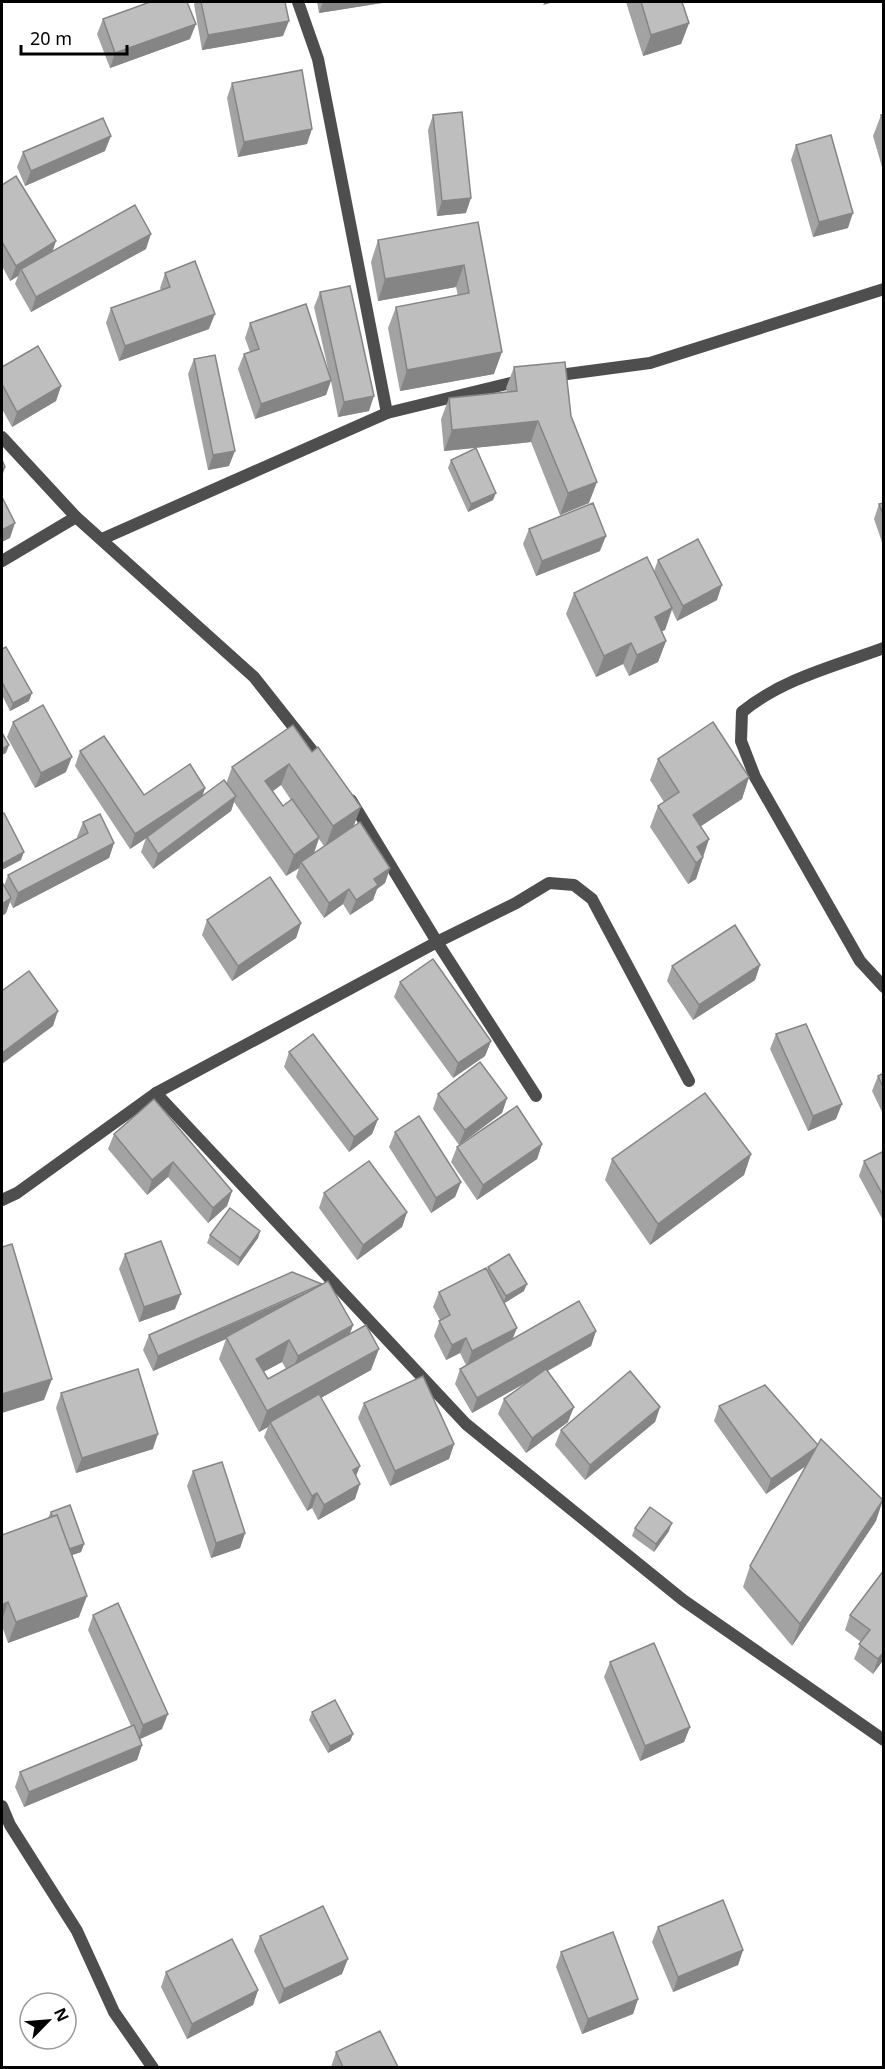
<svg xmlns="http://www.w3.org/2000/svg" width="885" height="2069" font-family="'Noto Sans',sans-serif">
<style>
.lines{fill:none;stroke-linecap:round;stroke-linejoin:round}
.minor{stroke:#4e4e4e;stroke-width:12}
.wall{fill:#a3a3a3;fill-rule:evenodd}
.shaded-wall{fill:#858585}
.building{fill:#bebebe;stroke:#858585;stroke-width:1.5}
</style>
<rect width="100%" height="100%" fill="#fff"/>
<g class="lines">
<!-- minor -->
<g class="minor">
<polyline points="298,2 318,59 387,413"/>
<polyline points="552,376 650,363 884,289"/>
<polyline points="2,437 76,517 254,677 322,763"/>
<polyline points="102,539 387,413 523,380"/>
<polyline points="2,561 76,517"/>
<path d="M884 648C835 666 782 679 742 712L741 741 755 777 860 961 884 987"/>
<polyline points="351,800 437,942 536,1096"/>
<polyline points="156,1093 437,942 516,903 549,883 574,885 592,899 689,1081"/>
<polyline points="2,1200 17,1193 156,1093 466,1424 683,1600 884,1740"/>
<polyline points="2,1806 10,1825 77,1931 114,2012 153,2068"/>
</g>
</g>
<!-- wall -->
<g class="wall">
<polygon points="195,2 285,2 283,36 202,50 194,4"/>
<polygon points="317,2 383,2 382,3 319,13"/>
<polygon points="626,2 682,2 689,23 681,44 643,56"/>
<polygon points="103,19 190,39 110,68 97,34"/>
<polygon points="232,83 307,144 238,157 227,98"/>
<polygon points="884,114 884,174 873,136 881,115"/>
<polygon points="433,115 466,213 437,216 428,130"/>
<polygon points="796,145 848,228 813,237 791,160"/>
<polygon points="105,151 25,186 17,167 23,152"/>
<polygon points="2,185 52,252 146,249 31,312 15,284 18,276 10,281 2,266"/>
<polygon points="478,222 494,374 400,391 388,328 396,307 458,296 456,287 378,301 371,262 378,240"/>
<polygon points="165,273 209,329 119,361 106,323 111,308 161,290 160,288"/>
<polygon points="320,292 369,411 338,417 331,381 326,395 255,419 238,369 244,354 250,352 245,338 250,323 329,373 314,307"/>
<polygon points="194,359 229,466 208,470 188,374"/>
<polygon points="2,367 61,386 56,401 12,427 2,409"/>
<polygon points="514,367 571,416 589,503 560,515 531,442 444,451 441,419 449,398 507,392 506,388"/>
<polygon points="451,460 493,500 468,512 448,468"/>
<polygon points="884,503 884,548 874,519 879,504"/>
<polygon points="529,529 600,551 536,576 523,544"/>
<polygon points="658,560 717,600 677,621 672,610 665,630 661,631 666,641 658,662 629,676 623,664 596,677 566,614 574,593 654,571"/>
<polygon points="2,649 29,701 10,711 2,695"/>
<polygon points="13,722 66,772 35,788 7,737"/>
<path d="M293 725 354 827 390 868 385 883 377 889 373 900 350 915 343 904 324 918 296 877 299 868 286 876 234 802 231 811 153 869 141 852 146 838 130 849 75 766 80 751 144 795 205 788 202 797 226 784 232 767ZM281 785 291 800 283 806 273 791ZM319 839 324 846 314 853Z"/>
<polygon points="658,759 749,777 742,799 701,826 703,857 696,879 688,884 650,827 658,806 664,802 650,780"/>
<polygon points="83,822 114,843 109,858 13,908 10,902 6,913 2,916 2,882 4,886 8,875 78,839 77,837"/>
<polygon points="207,920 301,923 296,938 232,981 202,935"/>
<polygon points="760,965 755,980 693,1020 667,981 672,966"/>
<polygon points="400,982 491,1041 485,1056 453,1078 394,997"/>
<polygon points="776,1034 836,1119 808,1131 770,1049"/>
<polygon points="289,1052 378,1119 372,1134 349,1152 284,1067"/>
<polygon points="884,1073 884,1116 872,1091 878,1076"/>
<polygon points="438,1094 507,1098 502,1113 459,1145 433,1109"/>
<polygon points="154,1099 232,1191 227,1206 208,1223 168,1177 147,1195 108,1149 114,1134"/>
<polygon points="395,1132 461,1182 455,1197 431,1213 389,1147"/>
<polygon points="542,1144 537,1159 477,1200 451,1162 457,1147"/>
<polygon points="884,1151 884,1222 859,1176 864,1161"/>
<polygon points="751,1154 744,1175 650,1245 605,1180 612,1159"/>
<polygon points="324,1193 407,1212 402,1227 357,1260 319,1208"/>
<polygon points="260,1231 258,1238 238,1266 207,1243 210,1235"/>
<polygon points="125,1254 175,1309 139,1322 119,1269"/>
<polygon points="488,1267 524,1291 504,1303 513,1339 596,1331 591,1346 548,1371 568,1422 526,1453 498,1414 504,1399 529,1381 472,1413 455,1384 460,1369 466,1365 460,1353 446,1360 434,1336 440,1320 433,1307 439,1292 487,1270"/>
<path d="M353 1325 350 1334 371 1370 321 1398 356 1477 355 1499 318 1520 312 1508 307 1511 264 1437 268 1427 259 1432 219 1359 226 1339 153 1371 143 1350 149 1335ZM282 1362 286 1369 268 1379 263 1372Z"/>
<polygon points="765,1385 876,1521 792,1646 743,1587 750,1566 806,1465 766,1494 714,1421 719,1406"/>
<polygon points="61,1393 153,1449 76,1473 56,1408"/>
<polygon points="364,1403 454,1444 449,1459 390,1486 358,1418"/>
<polygon points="660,1407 655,1422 585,1480 555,1445 561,1430"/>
<polygon points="193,1471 245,1533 240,1548 211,1558 187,1486"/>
<polygon points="51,1512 84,1544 81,1552 72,1555 79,1617 8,1643 2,1626 2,1535 48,1518"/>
<polygon points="635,1528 669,1531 654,1552 632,1536"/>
<polygon points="884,1570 884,1659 873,1674 854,1659 861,1642 845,1630 850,1615"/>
<polygon points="93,1615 162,1729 140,1739 142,1745 137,1760 24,1807 15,1787 20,1772 131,1726 88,1630"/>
<polygon points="610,1662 690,1727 684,1742 640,1761 604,1677"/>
<polygon points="312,1712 353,1734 350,1741 328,1753 309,1720"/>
<polygon points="658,1927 743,1950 738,1965 673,1992 652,1942"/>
<polygon points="260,1936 342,1974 279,2004 254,1951"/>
<polygon points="561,1952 638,1999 633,2014 582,2034 556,1967"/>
<polygon points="166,1972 258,1990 253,2005 187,2039 161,1987"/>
<polygon points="336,2052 398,2067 331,2067"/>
</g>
<!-- shaded-wall -->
<g class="shaded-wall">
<polygon points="323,2 383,2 382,3 319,13"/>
<polygon points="545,2 554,2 543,5"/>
<polygon points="289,21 283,36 202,50 208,35"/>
<polygon points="689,23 681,44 643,56 651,35"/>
<polygon points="196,24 190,39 110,68 115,53"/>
<polygon points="312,129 307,144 238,157 244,142"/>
<polygon points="111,136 105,151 25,186 31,171"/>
<polygon points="471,198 466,213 437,216 442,201"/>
<polygon points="853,213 848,228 813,237 819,222"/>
<polygon points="151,234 146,249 31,312 36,297"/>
<polygon points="56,241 51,256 21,269 18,276 10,281 16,266"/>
<polygon points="464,265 456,287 378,301 385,279"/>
<polygon points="215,314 209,329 119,361 125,346"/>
<polygon points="502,352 494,374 400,391 407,370"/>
<polygon points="331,380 326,395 255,419 261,404"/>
<polygon points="61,386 56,401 12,427 17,412"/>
<polygon points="374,396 369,411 338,417 344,402"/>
<polygon points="538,421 531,442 444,451 452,430"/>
<polygon points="235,451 229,466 208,470 213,455"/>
<polygon points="5,467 2,477 2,469"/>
<polygon points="597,482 589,503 560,515 568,493"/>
<polygon points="496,493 493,500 468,512 471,504"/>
<polygon points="15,523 10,538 2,542 2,530"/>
<polygon points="606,536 600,551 536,576 542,561"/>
<polygon points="722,585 717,600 677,621 683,606"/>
<polygon points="672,608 665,630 647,638 655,617"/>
<polygon points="666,641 658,662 629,676 637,655"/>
<polygon points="631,643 623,664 596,677 604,656"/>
<polygon points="32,693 29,701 10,711 13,703"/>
<polygon points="9,745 6,753 2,755 2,749"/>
<polygon points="72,757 66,772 35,788 41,773"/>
<polygon points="289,764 281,785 258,802 265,781"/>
<polygon points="749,777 742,799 686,836 693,815"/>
<polygon points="205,788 200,803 130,849 135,834"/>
<polygon points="236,796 231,811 153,869 158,854"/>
<polygon points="361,807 353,828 325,848 333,826"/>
<polygon points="319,837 312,859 301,862 299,868 286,876 294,855"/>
<polygon points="709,839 696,879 688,884 696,863 697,847"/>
<polygon points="114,843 109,858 13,908 18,893"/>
<polygon points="24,852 21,860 2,870 2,864"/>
<polygon points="390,868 385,883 377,889 373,900 350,915 356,900 374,879"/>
<polygon points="349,889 343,904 324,918 329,903"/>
<polygon points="11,898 6,913 2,916 2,904"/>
<polygon points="301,923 296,938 232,981 238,966"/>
<polygon points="760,965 755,980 693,1020 699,1005"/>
<polygon points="58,1011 53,1026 2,1064 2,1053"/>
<polygon points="491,1041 485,1056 453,1078 458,1063"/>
<polygon points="507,1098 502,1113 459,1145 465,1130"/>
<polygon points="842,1104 836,1119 808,1131 813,1116"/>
<polygon points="378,1119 372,1134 349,1152 354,1137"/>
<polygon points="542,1144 537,1159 477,1200 483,1185"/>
<polygon points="751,1154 744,1175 650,1245 658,1224"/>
<polygon points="173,1162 168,1177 147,1195 152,1180"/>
<polygon points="461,1182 455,1197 431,1213 436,1198"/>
<polygon points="232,1191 227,1206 208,1223 213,1208"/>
<polygon points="407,1212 402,1227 357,1260 363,1245"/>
<polygon points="260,1231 258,1238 238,1266 240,1258"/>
<polygon points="527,1284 524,1291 503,1304 506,1296"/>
<polygon points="322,1285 226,1337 226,1339 153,1371 158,1356"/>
<polygon points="181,1294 175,1309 139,1322 144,1307"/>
<polygon points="353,1325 345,1346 290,1377 298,1356"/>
<polygon points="517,1328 511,1343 467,1366 472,1351"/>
<polygon points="596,1331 591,1346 472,1413 477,1398"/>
<polygon points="466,1338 460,1353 446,1360 452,1345"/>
<polygon points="289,1340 282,1362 250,1379 256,1359"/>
<polygon points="379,1349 371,1370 272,1425 270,1422 268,1427 259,1432 267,1411"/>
<polygon points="52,1379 44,1400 2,1413 2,1394"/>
<polygon points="574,1407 568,1422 526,1453 532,1438"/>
<polygon points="660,1407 655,1422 585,1480 590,1465"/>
<polygon points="158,1434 153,1449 76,1473 82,1458"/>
<polygon points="454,1444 449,1459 390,1486 395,1471"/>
<polygon points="819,1445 813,1461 766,1494 771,1479"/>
<polygon points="360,1466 354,1481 353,1470"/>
<polygon points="360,1484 355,1499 318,1520 324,1505"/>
<polygon points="317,1493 312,1508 307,1511 312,1496"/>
<polygon points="883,1500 876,1521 792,1646 800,1624"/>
<polygon points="672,1523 669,1531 654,1552 656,1544"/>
<polygon points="245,1533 240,1548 211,1558 216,1543"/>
<polygon points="84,1544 81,1552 61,1559 64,1551"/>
<polygon points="87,1596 79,1617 8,1643 16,1622"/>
<polygon points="8,1602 2,1621 2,1605"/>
<polygon points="884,1652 884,1659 873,1674 878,1659"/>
<polygon points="168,1714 162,1729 138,1740 143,1725"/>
<polygon points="690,1727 684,1742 640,1761 645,1746"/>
<polygon points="353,1734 350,1741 328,1753 330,1746"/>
<polygon points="142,1745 137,1760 24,1807 29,1792"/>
<polygon points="743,1950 738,1965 673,1992 678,1977"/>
<polygon points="348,1959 342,1974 279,2004 284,1989"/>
<polygon points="258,1990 253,2005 187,2039 192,2024"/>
<polygon points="638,1999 633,2014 582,2034 588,2019"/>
</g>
<!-- building -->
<g class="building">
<polygon points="150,2 187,2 196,24 115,53 103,19"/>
<polygon points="201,2 285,2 289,21 208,35"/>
<polygon points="641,2 682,2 689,23 651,35"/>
<polygon points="302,70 312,129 244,142 232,83"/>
<polygon points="462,112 471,198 442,201 433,115"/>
<polygon points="884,114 884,125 881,115"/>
<polygon points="103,118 111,136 31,171 23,152"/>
<polygon points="831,135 853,213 819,222 796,145"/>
<polygon points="16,176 56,241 16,266 2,242 2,185"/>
<polygon points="135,205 151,234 36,297 21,269"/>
<polygon points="478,222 502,352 407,370 396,307 469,293 464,265 385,279 378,240"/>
<polygon points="195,261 215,314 125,346 111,308 170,287 165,273"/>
<polygon points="350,286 374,396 344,402 320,292"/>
<polygon points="306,304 331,380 261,404 244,354 259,349 250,323"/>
<polygon points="38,346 61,386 17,412 2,384 2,367"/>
<polygon points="215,355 235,451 213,455 194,359"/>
<polygon points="565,362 571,416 597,482 568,493 538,421 452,430 449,398 517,391 514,367"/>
<polygon points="476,448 496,493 471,504 451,460"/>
<polygon points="2,460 5,467 2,469"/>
<polygon points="2,497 15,523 2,530"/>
<polygon points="593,503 606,536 542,561 529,529"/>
<polygon points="884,503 884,517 879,504"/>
<polygon points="698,539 722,585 683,606 658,560"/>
<polygon points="647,557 672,608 655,617 666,641 637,655 631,643 604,656 574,593"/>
<polygon points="6,647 32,693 13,703 2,682 2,649"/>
<polygon points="43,705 72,757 41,773 13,722"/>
<polygon points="713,722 749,777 693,815 709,839 697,847 703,857 696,863 658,806 679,792 658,759"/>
<polygon points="293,725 312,752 318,747 361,807 333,826 289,764 265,781 283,806 292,799 319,837 294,855 232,767"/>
<polygon points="2,733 9,745 2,749"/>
<polygon points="104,736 144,795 190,764 205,788 135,834 80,751"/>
<polygon points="224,780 236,796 158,854 147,837"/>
<polygon points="4,813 24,852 2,864 2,814"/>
<polygon points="100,814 114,843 18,893 8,875 88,833 83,822"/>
<polygon points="360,822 390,868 374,879 378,885 356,900 349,889 329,903 301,862"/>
<polygon points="270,877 301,923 238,966 207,920"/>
<polygon points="2,882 11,898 2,904"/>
<polygon points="735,925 760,965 699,1005 672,966"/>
<polygon points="433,959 491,1041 458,1063 400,982"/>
<polygon points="29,971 58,1011 2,1053 2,991"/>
<polygon points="806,1024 842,1104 813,1116 776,1034"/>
<polygon points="313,1034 378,1119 354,1137 289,1052"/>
<polygon points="480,1062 507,1098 465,1130 438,1094"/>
<polygon points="884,1073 884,1089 878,1076"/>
<polygon points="705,1093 751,1154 658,1224 612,1159"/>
<polygon points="154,1099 232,1191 213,1208 173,1162 152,1180 114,1134"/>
<polygon points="517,1106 542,1144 483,1185 457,1147"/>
<polygon points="419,1116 461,1182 436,1198 395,1132"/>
<polygon points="884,1151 884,1197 864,1161"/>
<polygon points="369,1161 407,1212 363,1245 324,1193"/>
<polygon points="230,1208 260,1231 240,1258 210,1235"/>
<polygon points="161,1241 181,1294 144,1307 125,1254"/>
<polygon points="12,1244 52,1379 2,1394 2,1247"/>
<polygon points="509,1254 527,1284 506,1296 488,1267"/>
<polygon points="486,1268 517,1328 472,1351 466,1338 452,1345 439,1321 450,1315 439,1292"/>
<polygon points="292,1272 322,1284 158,1356 149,1335"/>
<polygon points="328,1281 353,1325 298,1356 289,1340 256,1359 268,1379 366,1325 379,1349 267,1411 226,1337"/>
<polygon points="579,1301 596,1331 477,1398 460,1369"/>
<polygon points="138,1369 158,1434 82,1458 61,1393"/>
<polygon points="546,1369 574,1407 532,1438 504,1399"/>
<polygon points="630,1371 660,1407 590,1465 561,1430"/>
<polygon points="423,1376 454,1444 395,1471 364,1403"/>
<polygon points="765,1385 818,1445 817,1447 771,1479 719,1406"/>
<polygon points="319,1394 360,1466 353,1470 360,1484 324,1505 317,1493 312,1496 270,1422"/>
<polygon points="821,1439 883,1500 800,1624 750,1566"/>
<polygon points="222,1462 245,1533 216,1543 193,1471"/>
<polygon points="70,1505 84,1544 69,1549 57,1515 52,1517 51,1512"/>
<polygon points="650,1507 672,1523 656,1544 635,1528"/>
<polygon points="57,1515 87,1596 16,1622 8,1602 2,1605 2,1535"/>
<polygon points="884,1570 884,1652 878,1659 859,1644 870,1630 850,1615"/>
<polygon points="118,1603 168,1714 143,1725 93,1615"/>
<polygon points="654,1643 690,1727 645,1746 610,1662"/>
<polygon points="335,1700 353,1734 330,1746 312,1712"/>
<polygon points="134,1725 142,1745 29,1792 20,1772"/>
<polygon points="723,1900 743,1950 678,1977 658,1927"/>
<polygon points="323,1906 348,1959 284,1989 260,1936"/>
<polygon points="613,1932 638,1999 588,2019 561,1952"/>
<polygon points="232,1939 258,1990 192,2024 166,1972"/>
<polygon points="380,2031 398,2067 343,2067 336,2052"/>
</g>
<!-- border -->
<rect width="885" height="2069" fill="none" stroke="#000000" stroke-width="6"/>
<!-- north arrow -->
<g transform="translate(48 2021) rotate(65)"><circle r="28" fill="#ffffff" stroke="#999999" stroke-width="1.5"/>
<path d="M0-4.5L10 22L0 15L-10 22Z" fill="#000000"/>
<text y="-9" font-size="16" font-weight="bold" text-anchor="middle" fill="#000000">N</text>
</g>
<!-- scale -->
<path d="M21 45v9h106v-9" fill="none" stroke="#000000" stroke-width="3"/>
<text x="30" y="45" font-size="18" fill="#000000" stroke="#ffffff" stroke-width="4.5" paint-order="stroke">20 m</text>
</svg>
